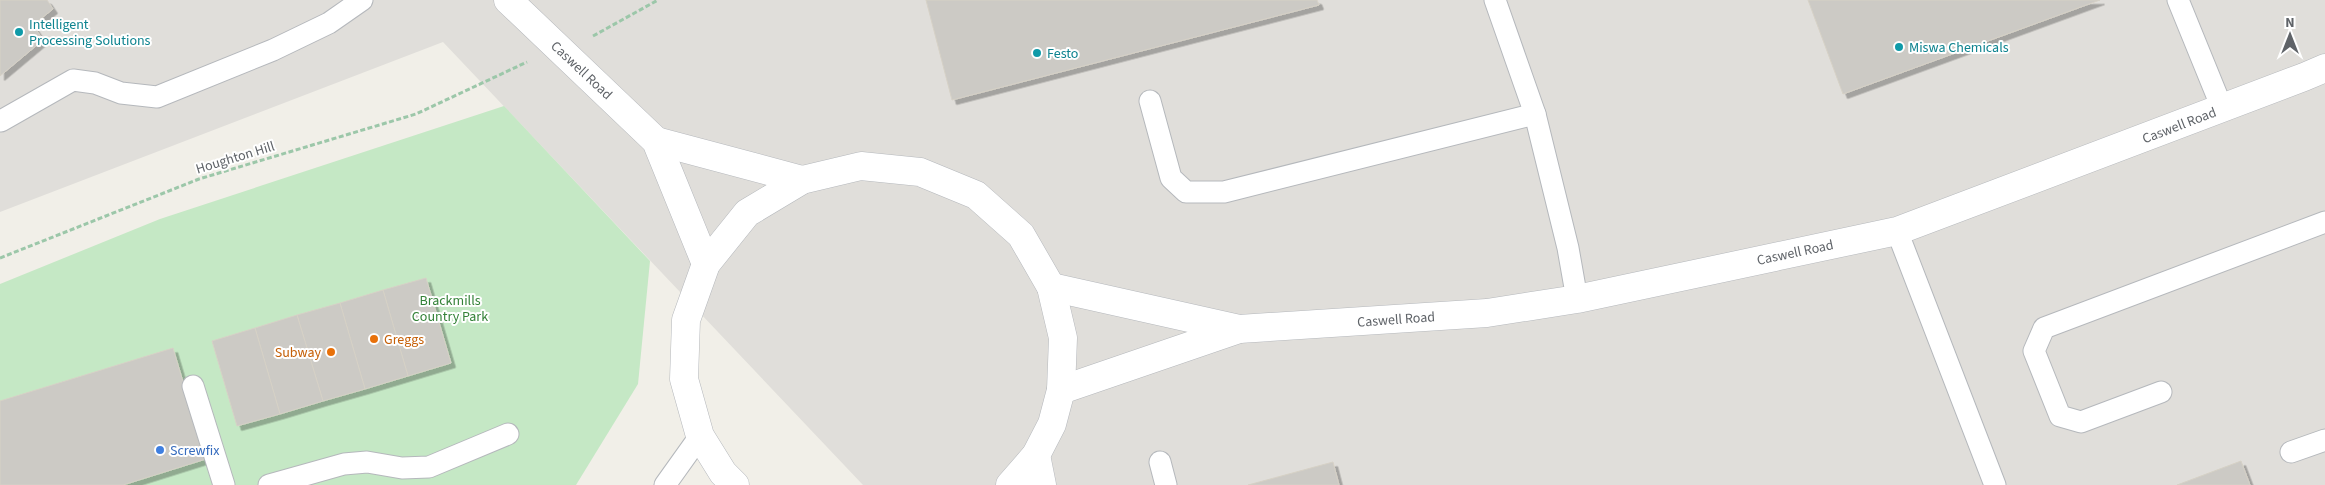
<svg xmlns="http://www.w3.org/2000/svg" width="2325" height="485" font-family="'Source Sans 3',sans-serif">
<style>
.industrial{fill:#e0deda}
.green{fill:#c5e8c5}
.building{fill:#cccac5;stroke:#d6d1c6;filter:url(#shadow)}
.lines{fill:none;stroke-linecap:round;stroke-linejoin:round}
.service-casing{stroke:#b5b8bc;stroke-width:23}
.minor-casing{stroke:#b5b8bc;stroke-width:29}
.tertiary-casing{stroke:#b5b8bc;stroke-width:29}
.path{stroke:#9cc7a9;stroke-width:3;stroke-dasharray:5 2.5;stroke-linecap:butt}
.service{stroke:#fff;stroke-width:21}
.minor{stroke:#fff;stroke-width:28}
.tertiary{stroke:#fff;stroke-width:28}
.culture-dot{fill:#0f9aa8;stroke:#fff;stroke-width:2}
.food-dot{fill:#e8710a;stroke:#fff;stroke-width:2}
.shop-dot{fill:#3f7fe0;stroke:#fff;stroke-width:2}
.labels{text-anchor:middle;stroke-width:4;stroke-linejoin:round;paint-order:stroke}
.culture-label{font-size:14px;fill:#0d838f;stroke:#fff;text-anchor:start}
.street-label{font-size:14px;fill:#5f6368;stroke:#fff}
.park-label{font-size:14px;fill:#348238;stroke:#fff}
.food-label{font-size:14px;fill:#c56008;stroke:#fff;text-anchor:start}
.shop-label{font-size:14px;fill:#366cbe;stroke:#fff;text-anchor:start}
</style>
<defs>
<filter id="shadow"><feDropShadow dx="4.5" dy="4.5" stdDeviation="0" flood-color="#0004"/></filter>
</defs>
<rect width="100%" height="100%" fill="#f1efe8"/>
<!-- industrial -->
<polygon class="industrial" points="0,0 2325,0 2325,485 863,485 443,42 0,212"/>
<!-- green -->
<polygon class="green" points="504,106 650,261 638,384 576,485 0,485 0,284 160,219"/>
<!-- building -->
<g class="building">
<polygon points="0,0 47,0 53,9 33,25 43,40 0,76"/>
<polygon points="926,0 1317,0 1319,5 952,100"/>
<polygon points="1808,0 2100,0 1843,94"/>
<polygon points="426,278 451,363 408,376 383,290"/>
<polygon points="383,290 408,376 365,389 340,303"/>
<polygon points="340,303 365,389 323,401 297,315"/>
<polygon points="297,315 323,401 280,414 255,328"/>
<polygon points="255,328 280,414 237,426 212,341"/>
<polygon points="173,348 206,459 123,485 0,485 0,401"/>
<polygon points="2241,461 2250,485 2177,485"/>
<polygon points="1333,462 1339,485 1248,485"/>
</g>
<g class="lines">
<defs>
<g id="service">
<polyline points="1495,0 1535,114 1568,248 1577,299"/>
<polyline points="2178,0 2222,108"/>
<polyline points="1150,101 1171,178 1186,192 1224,192 1535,114"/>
<polyline points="1,121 73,80 95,83 121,93 157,97 273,50 329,23 362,0"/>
<polyline points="1897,231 1995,485"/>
<polyline points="193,386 224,485"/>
<polyline points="2161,392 2081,422 2060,416 2034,351 2044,328 2325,222"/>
<polyline points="2291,452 2325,440"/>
<polyline points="1160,462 1166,485"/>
<polyline points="269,485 344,464 367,462 402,468 429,467 508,434"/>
<polyline points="665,485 700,436"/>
</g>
<g id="minor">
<polyline points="1051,287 1239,329"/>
<polyline points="1061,390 1239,329 1487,313 1577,299 1897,231 2304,77 2325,68"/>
</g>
<g id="tertiary">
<polyline points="508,0 656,141 706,264"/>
<polyline points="656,141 802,180"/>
<polyline points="1036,455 1042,485"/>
<polyline points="735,485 723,473 700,436 684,379 686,320 706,264 747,213 802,180 861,166 920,172 976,195 1021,235 1051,287 1063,338 1061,390 1052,424 1036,455 1010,485"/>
</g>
</defs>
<!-- service casing -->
<use href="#service" class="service-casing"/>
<!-- minor casing -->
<use href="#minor" class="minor-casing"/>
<!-- tertiary casing -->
<use href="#tertiary" class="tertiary-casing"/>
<!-- path -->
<g class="path">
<polyline points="593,36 658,0"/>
<polyline points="0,258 199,179 416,114 527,62"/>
</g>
<!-- service -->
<use href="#service" class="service"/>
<!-- minor -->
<use href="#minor" class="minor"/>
<!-- tertiary -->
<use href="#tertiary" class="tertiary"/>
</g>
<!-- markers -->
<g class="culture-dot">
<circle cx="19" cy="32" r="5"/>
<circle cx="1899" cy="47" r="5"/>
<circle cx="1037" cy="53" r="5"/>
</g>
<g class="food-dot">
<circle cx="374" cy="339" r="5"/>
<circle cx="331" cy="352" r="5"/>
</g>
<circle class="shop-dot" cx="160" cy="450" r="5"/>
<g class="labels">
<!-- culture labels -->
<g class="culture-label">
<text x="29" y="29">Intelligent<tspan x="29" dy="16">Processing Solutions</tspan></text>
<text x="1909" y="52">Miswa Chemicals</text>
<text x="1047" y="58">Festo</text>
</g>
<!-- street labels -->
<g class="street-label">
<text transform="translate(582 70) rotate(43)" y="5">Caswell Road</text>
<text transform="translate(2179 125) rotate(-21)" y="5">Caswell Road</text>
<text transform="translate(235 157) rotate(-17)" y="5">Houghton Hill</text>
<text transform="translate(1795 252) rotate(-12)" y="5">Caswell Road</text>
<text transform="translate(1396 319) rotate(-4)" y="5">Caswell Road</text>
</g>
<!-- park labels -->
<g class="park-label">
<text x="450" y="305">Brackmills<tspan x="450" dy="16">Country Park</tspan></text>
</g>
<!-- food labels -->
<g class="food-label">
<text x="384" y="344">Greggs</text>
<text x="321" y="357" text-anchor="end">Subway</text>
</g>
<!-- shop labels -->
<g class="shop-label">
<text x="170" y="455">Screwfix</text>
</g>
</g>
<!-- north arrow -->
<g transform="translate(2290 35)" stroke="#ffffff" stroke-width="4" paint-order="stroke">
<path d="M0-4L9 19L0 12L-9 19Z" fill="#5f6368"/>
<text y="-8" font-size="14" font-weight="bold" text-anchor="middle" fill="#5f6368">N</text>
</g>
</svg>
